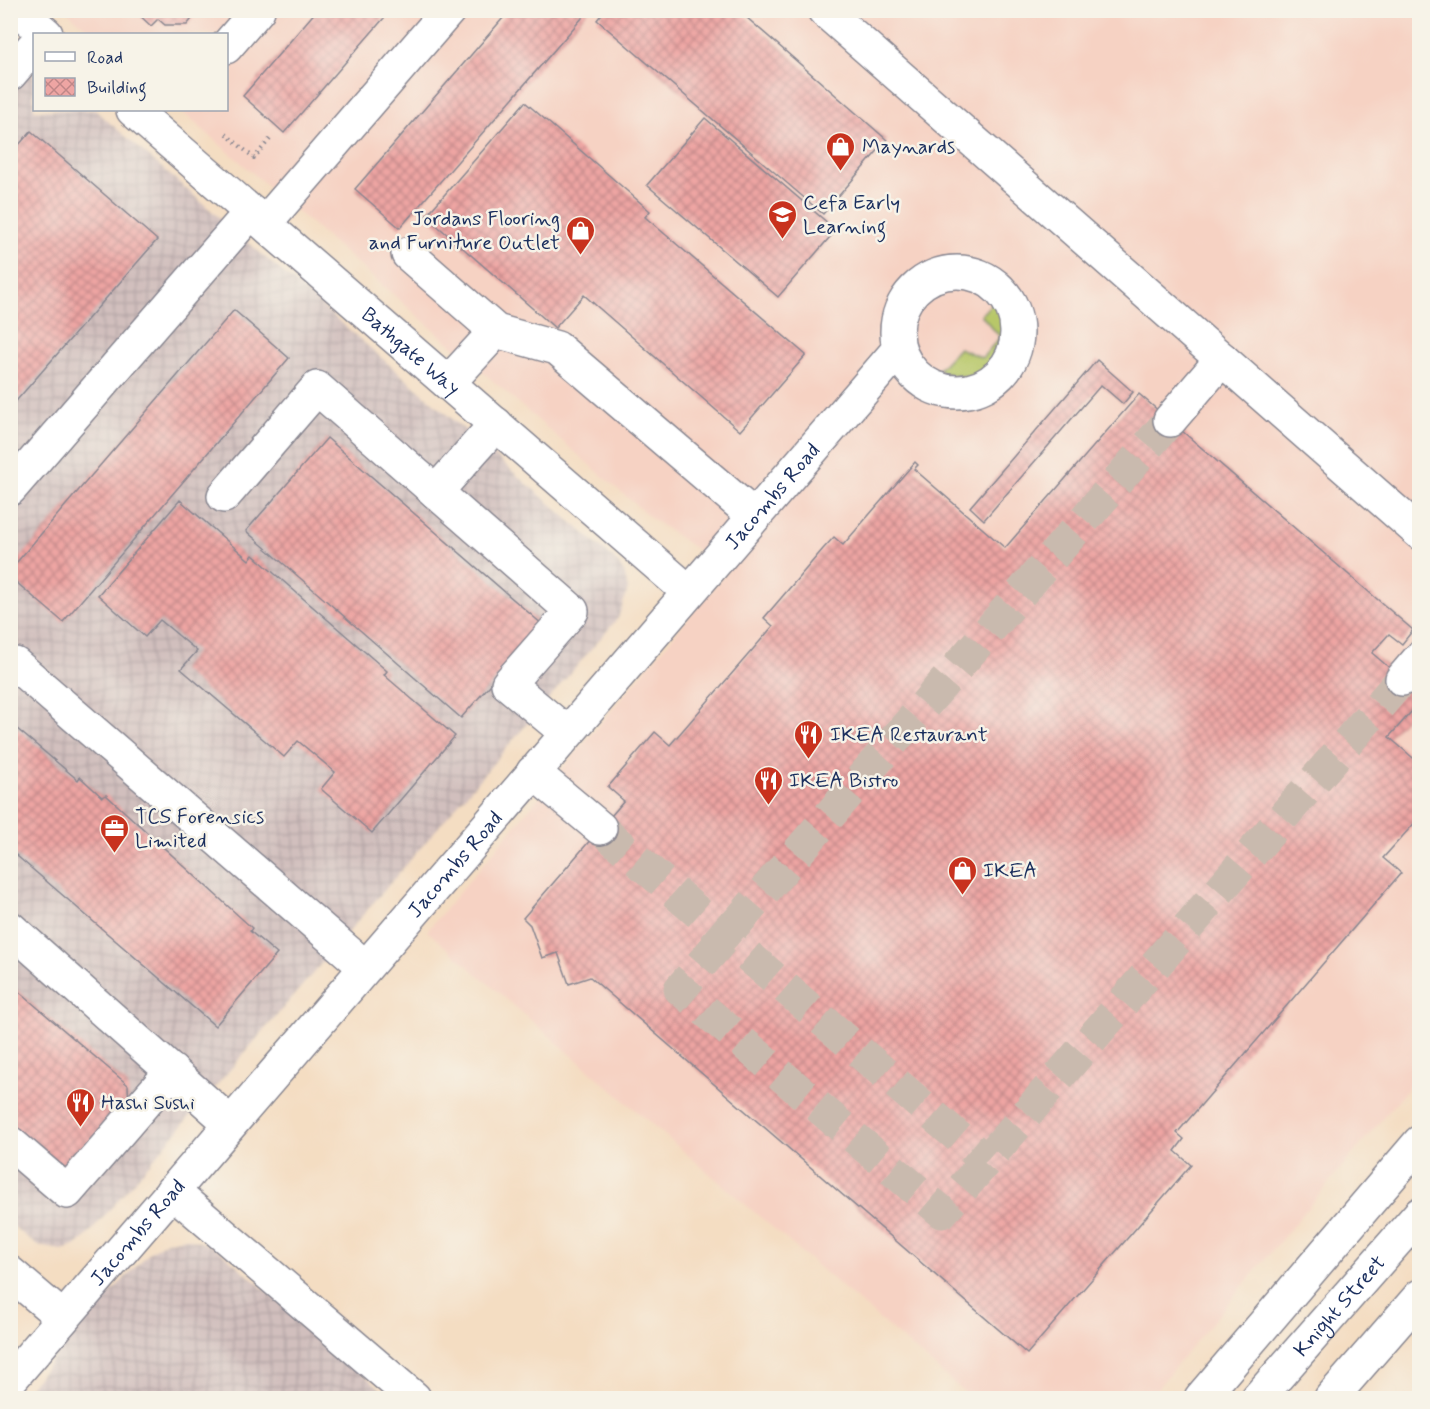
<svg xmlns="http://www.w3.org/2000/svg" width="1430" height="1409" font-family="Mynerve,sans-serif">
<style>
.built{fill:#f6d2c3}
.industrial{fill:url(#industrial-grid)}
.grass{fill:#b8c769;stroke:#6a7b64;stroke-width:1.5}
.building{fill:url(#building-cross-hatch)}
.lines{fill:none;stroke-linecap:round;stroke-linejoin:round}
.minor-tunnel{stroke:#c9baae;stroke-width:33;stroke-dasharray:33 16;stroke-linecap:butt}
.minor-casing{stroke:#888690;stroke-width:36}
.highway-casing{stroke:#888690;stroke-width:36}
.path{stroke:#888690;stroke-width:4;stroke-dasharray:1.5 4.5;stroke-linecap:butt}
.minor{stroke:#fff;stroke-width:33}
.highway{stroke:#fff;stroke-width:33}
.labels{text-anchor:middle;stroke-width:5;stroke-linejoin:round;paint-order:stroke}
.poi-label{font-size:21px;fill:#1b2f5e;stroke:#f7f3e8;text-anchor:start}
.street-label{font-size:21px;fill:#1b2f5e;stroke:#f7f3e8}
</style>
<defs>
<pattern id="industrial-grid" width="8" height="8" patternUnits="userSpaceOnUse" patternTransform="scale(1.5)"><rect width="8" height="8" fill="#d1bfbd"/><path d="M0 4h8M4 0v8" fill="none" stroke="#b3a4a5"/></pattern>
<pattern id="building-cross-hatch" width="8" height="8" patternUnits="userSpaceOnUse" patternTransform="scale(1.5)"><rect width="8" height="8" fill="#eea5a3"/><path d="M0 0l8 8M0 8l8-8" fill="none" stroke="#c08788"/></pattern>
</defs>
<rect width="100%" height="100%" fill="#f7f3e8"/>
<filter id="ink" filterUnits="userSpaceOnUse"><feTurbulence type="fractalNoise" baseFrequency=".0167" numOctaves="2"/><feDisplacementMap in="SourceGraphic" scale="12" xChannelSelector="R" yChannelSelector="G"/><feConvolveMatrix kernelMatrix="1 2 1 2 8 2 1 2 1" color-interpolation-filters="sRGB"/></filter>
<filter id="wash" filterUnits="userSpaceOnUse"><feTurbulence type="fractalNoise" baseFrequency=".008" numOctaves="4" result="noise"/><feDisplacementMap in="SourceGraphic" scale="24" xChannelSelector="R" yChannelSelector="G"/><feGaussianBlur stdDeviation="1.35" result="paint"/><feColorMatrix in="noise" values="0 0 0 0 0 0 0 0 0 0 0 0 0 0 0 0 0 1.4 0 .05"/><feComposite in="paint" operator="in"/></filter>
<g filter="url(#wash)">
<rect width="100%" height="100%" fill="#f4ddc2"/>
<!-- built -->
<polygon class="built" points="66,11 1419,11 1419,1075 1149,1398 971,1398 427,931 728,571 651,518 180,110 226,110 226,34 94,34"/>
<!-- industrial -->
<g class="industrial">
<polygon points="10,37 34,57 34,110 95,110 615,560 624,572 628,589 618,618 88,1235 75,1246 62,1250 38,1246 10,1224"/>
<polygon points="187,1238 209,1245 221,1252 391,1398 20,1398 102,1302 150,1252 167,1241"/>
</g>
<!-- grass -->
<path class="grass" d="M992 303C1030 331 997 393 942 372L939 369 959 348 982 358 1000 337 981 315Z"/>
<g id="blocks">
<!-- building -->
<g class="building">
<polygon points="134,10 199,10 187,25 165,25 158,19 151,26"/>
<polygon points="317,10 391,10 284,133 243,96"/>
<polygon points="510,10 589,10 400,228 355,189"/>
<polygon points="605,10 738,10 887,140 823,214 597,20"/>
<polygon points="525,102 650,211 645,217 806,355 740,431 584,295 555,328 426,216"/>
<polygon points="705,118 836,230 778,297 647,185"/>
<polygon points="31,131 157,240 10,408 10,155"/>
<polygon points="234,310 289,358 63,622 10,577 10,570"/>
<polygon points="1097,360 1133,392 1123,404 1101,385 984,520 970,507"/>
<polygon points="1139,394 1413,630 1402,644 1389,634 1372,653 1420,694 1420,702 1389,737 1420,764 1420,817 1383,858 1401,873 1177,1133 1184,1139 1175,1151 1191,1165 1027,1354 590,977 569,984 558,953 542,958 530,925 523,918 624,801 608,787 655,732 670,745 773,626 764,618 823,549 834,537 843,545 915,462 918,465 914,469 1005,548"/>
<polygon points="327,438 543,625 461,718 246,531"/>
<polygon points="180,500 249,560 253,555 387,671 384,675 455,736 372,833 321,789 335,772 298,741 284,757 181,669 197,651 160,620 145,637 98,595"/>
<polygon points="10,723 78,780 80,777 102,797 106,795 252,928 250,931 277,954 215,1026 10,850"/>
<polygon points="10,984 128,1085 129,1110 74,1175 61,1164 57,1167 10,1126"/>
</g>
</g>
</g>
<g filter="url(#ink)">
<use href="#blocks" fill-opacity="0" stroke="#888690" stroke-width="1.5"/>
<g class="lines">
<!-- minor-tunnel -->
<g class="minor-tunnel">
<polyline points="1170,420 680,989 942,1212 1402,679"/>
<polyline points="600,828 986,1161"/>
</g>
<defs>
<g id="minor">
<polyline points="18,10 46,34"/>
<polyline points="824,10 1420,533"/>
<polyline points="226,47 258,10"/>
<polyline points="10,74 34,46"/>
<path id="s1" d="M133 110 689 592"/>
<polyline points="265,223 449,10"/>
<polyline points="408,254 496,331 557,348 754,516"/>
<circle cx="957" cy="332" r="60"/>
<polyline points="448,383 496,331"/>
<polyline points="1170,420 1222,359"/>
<polyline points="10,489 251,212"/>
<polyline points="436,492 572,611 508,684 567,733"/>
<polyline points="224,496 317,388 436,492 496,424"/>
<polyline points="10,670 15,664 364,966"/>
<polyline points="1402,679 1420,658"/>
<polyline points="533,772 600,828"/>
<polyline points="10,928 230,1123"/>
<polyline points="10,1143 67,1192 172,1071"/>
<polyline points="10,1273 63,1318"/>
<path id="s2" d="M10 1380 899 349"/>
</g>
<g id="highway">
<polyline points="172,1191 414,1398"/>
<polyline points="1201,1398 1420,1142"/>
<path id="s3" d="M1258 1398 1420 1214"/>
<polyline points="1331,1398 1420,1296"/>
</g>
</defs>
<!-- minor casing -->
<use href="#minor" class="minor-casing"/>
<!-- highway casing -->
<use href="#highway" class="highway-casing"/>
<!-- path -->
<polyline class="path" points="226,134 254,158 271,138"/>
<!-- minor -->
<use href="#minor" class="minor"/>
<!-- highway -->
<use href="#highway" class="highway"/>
</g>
</g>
<!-- icons -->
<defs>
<symbol id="shop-pin" viewBox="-11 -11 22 30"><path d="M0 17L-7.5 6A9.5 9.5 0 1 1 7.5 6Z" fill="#c8321e" stroke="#f7f3e8"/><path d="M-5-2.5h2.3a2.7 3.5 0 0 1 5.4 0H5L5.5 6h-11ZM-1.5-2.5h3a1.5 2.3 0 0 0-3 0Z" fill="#fff"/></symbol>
<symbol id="school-pin" viewBox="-11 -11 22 30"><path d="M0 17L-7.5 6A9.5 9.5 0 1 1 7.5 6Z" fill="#c8321e" stroke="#f7f3e8"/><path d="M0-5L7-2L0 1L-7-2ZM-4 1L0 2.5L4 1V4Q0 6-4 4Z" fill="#fff"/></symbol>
<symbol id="restaurant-pin" viewBox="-11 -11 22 30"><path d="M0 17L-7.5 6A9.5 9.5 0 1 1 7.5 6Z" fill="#c8321e" stroke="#f7f3e8"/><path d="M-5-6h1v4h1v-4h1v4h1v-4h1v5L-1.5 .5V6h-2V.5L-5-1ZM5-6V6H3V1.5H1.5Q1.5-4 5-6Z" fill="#fff"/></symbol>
<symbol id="office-pin" viewBox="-11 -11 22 30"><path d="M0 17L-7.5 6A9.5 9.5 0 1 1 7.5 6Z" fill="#c8321e" stroke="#f7f3e8"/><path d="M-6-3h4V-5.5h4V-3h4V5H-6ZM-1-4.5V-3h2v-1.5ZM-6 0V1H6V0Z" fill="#fff"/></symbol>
</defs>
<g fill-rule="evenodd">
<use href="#shop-pin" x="824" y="130" width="33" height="45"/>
<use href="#school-pin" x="766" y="198" width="33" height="45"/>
<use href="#shop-pin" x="564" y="214" width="33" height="45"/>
<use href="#restaurant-pin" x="792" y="718" width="33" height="45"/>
<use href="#restaurant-pin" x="752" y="764" width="33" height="45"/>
<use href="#office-pin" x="98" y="812" width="33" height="45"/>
<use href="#shop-pin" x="946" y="854" width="33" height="45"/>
<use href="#restaurant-pin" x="64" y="1086" width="33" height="45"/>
</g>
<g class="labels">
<!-- poi labels -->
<g class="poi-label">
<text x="862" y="153">Maynards</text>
<text x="803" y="209">Cefa Early<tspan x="803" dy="24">Learning</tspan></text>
<text x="560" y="225" text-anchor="end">Jordans Flooring<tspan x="560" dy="24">and Furniture Outlet</tspan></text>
<text x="830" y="741">IKEA Restaurant</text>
<text x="789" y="787">IKEA Bistro</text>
<text x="135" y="823">TCS Forensics<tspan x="135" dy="24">Limited</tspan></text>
<text x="983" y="877">IKEA</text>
<text x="101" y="1109">Hashi Sushi</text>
</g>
<!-- street labels -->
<g class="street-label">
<text dy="7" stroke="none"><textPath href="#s1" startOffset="368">Bathgate Way</textPath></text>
<text dy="7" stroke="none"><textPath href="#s2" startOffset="1167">Jacombs Road</textPath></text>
<text dy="7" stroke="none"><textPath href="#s2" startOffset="681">Jacombs Road</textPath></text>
<text dy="7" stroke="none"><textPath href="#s2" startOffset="195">Jacombs Road</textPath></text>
<text dy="7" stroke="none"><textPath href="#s3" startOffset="123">Knight Street</textPath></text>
</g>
</g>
<!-- margin -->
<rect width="1430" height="1409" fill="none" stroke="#f7f3e8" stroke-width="36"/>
<!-- legend -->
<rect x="33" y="33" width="195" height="78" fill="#f7f3e8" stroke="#9fa5b1" stroke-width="1.5"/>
<rect x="45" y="52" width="30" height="9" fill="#ffffff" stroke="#9fa5b1" stroke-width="1.5"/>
<text x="87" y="63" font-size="18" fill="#1b2f5e">Road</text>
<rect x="45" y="78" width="30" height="18" fill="url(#building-cross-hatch)" stroke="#9fa5b1" stroke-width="1.5"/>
<text x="87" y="93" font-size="18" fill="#1b2f5e">Building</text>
</svg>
